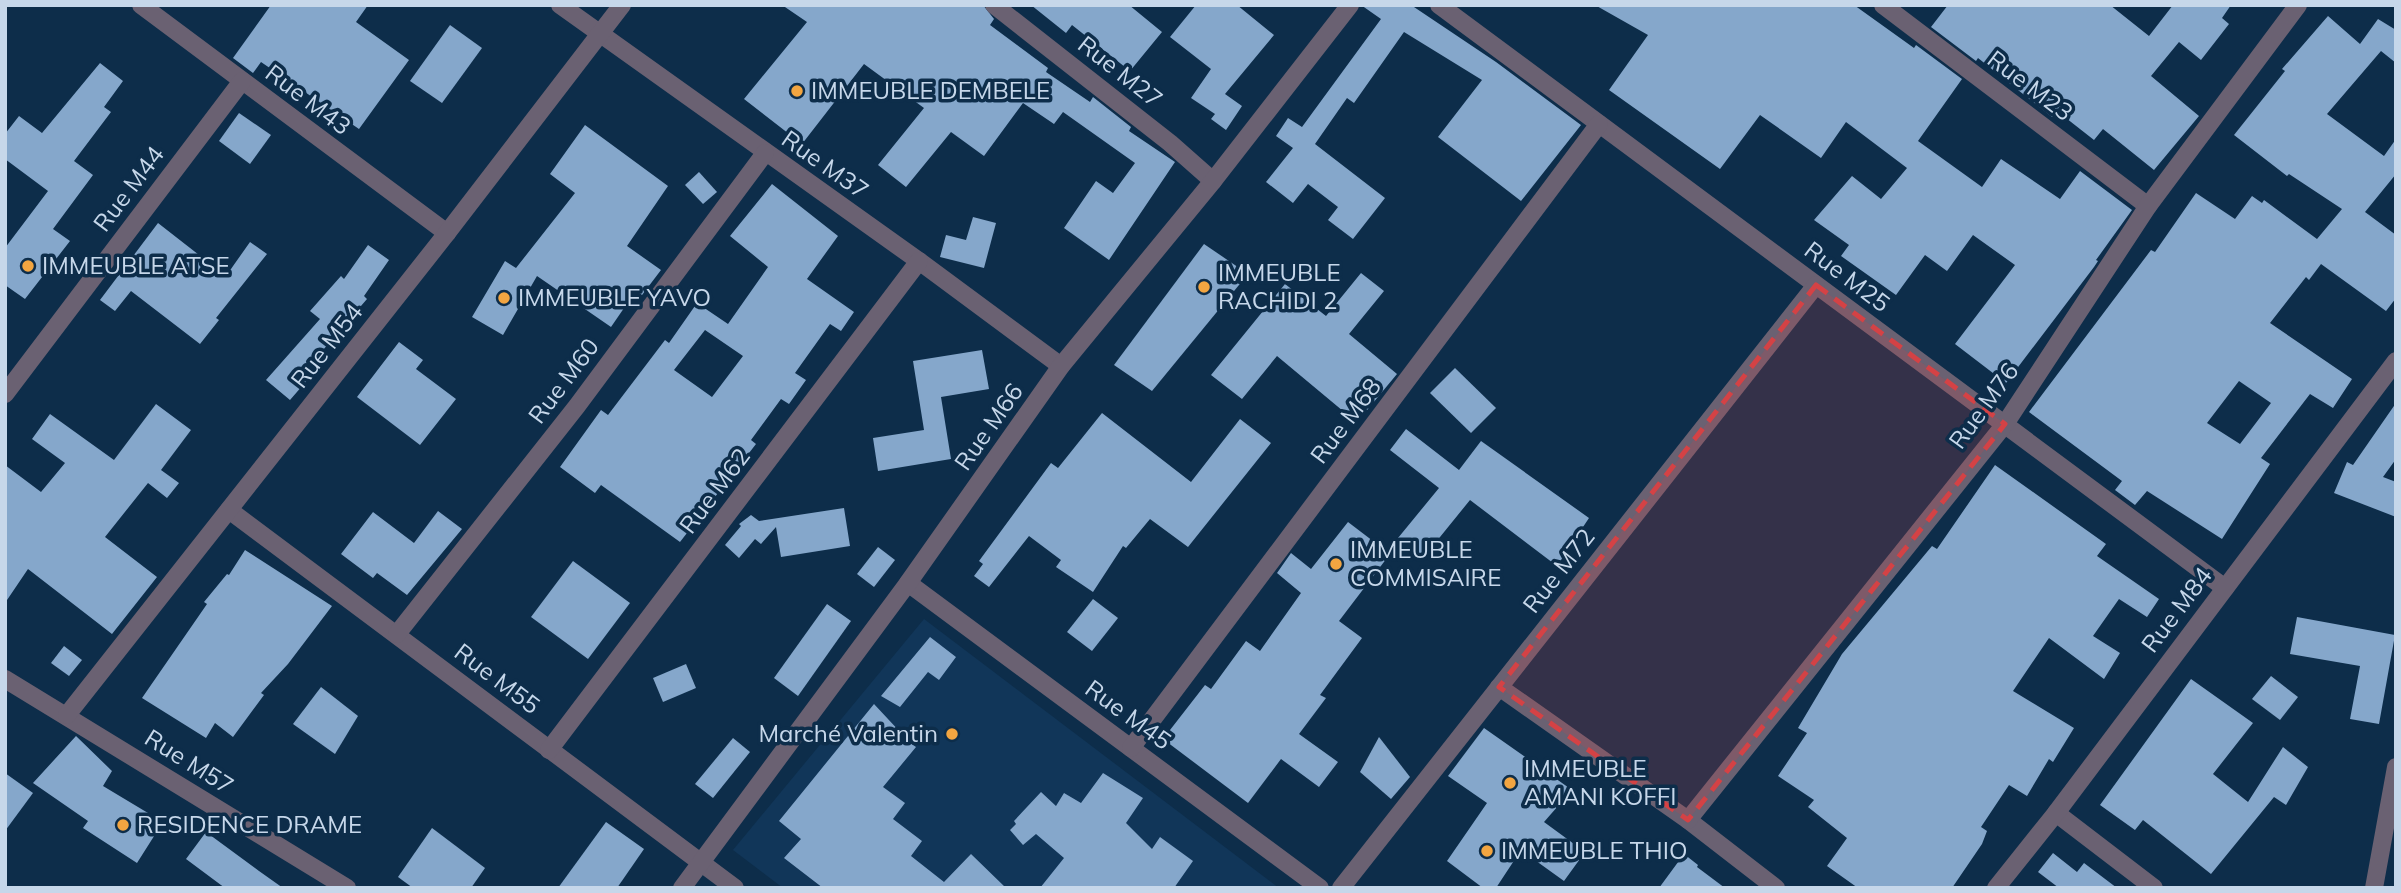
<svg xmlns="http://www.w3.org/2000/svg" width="2401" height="893" font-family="Mulish,sans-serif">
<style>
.built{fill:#113659}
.building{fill:#85a7cb;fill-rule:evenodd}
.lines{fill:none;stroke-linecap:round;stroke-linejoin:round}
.minor{stroke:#6a6172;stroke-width:18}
.marked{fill:#d44245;fill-opacity:0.2;stroke:#d44245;stroke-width:5;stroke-dasharray:14 9;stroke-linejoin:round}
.poi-dot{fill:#f2a541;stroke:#0d2d4a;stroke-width:2.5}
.labels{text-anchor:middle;stroke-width:7;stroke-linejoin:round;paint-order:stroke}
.street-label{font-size:24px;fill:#c6d7ea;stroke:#0d2d4a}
.poi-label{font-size:24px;fill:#c6d7ea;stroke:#0d2d4a;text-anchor:start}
</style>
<rect width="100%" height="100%" fill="#0d2d4a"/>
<!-- built -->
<polygon class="built" points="924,619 1279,888 783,888 733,850"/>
<!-- building -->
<g class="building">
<polygon points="271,5 368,5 356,22 409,60 359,129 261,62 253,73 233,58"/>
<polygon points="782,5 983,5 994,19 990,25 1048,68 1046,72 1090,102 1093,97 1131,127 1129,131 1175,162 1109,260 1064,228 1096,181 1113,193 1135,163 1063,112 1054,124 1023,103 984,156 951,132 906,187 878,165 924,108 864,64 802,144 744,99 807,22"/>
<polygon points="1031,5 1129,5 1162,32 1130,71 1072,25 1066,33"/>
<polygon points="1196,5 1237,5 1274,35 1225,94 1242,106 1226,130 1211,119 1215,114 1191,98 1211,69 1170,37"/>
<polygon points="1361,5 1411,5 1496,62 1581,125 1521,201 1438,137 1482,80 1404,32 1354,103 1347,98 1315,144 1385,198 1353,239 1328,220 1338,207 1308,184 1293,203 1266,182 1293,148 1276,136 1288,118 1302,127 1381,19"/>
<polygon points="1595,5 1854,5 1914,48 1916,45 1962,79 1918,141 1982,187 2001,159 2060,199 2080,171 2132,210 2096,260 2098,261 2094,267 2006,383 1955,344 2015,265 1973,235 1947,271 1925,255 1896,295 1841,256 1849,245 1814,220 1852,176 1881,199 1907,168 1846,122 1821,158 1760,115 1720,169 1609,90 1648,35"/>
<polygon points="1948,5 2110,5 2149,36 2173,5 2231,5 2222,18 2229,24 2201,60 2179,42 2151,76 2199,116 2154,170 2103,129 2094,140 2057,111 2052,117 1978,58 1976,61 1931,27"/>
<path d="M2328 16 2360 44 2378 19 2396 30V63L2381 51 2327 114 2384 156 2396 139V174L2365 212 2396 235V298L2386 311 2321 264 2309 280 2306 277 2270 323 2352 379 2333 408 2310 394 2261 458 2270 464 2222 539 2147 491 2135 505 2115 490 2122 481 2029 412 2151 250 2155 252 2196 193 2235 219 2252 196 2262 203 2264 200 2317 239 2342 209 2289 174 2287 176 2234 135 2285 71 2282 69ZM2239 381 2271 403 2240 444 2207 423Z"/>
<polygon points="450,25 482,48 442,103 410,81"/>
<polygon points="100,63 123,81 104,107 111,112 74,161 93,175 53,229 70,241 25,299 5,285 5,248 48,191 5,159 5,134 19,116 42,133"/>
<polygon points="239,113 271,135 250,164 219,141"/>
<polygon points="585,125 668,186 627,246 661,270 639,299 633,295 611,327 537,276 503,335 472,317 505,261 516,268 575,193 550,174"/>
<polygon points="699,172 717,192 703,204 685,185"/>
<path d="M772 184 838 236 807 279 854 312 841 331 830 324 795 373 806 380 789 404 781 399 751 440 756 444 680 542 601 485 595 493 560 467 601 410 608 415 665 340 669 343 697 303 728 324 768 267 730 236ZM705 330 743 356 712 397 674 370Z"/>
<polygon points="973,217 996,223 984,268 940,257 946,235 966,240"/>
<polygon points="158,223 226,276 250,242 267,254 216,318 219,320 200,344 131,291 115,311 100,300"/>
<polygon points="1204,244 1248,274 1152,391 1114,365"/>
<polygon points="368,245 389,260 364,296 367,299 323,350 329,355 290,400 266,380 320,319 310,311 341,276 344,279"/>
<polygon points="1361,273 1384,291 1349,334 1397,374 1353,427 1339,415 1343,411 1277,356 1242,399 1211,375 1285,284 1326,316"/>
<polygon points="399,342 423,360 416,369 456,399 420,445 357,397"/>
<polygon points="982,350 989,389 941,397 951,459 878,471 873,438 924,430 913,361"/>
<polygon points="1455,368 1496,408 1471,433 1430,393"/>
<polygon points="2396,403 2396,459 2383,477 2396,482 2396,517 2334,493 2347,462 2353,465"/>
<polygon points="156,404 191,430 161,470 179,483 167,498 148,483 105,537 157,577 112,634 28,569 5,603 5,465 41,492 65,463 32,439 50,414 114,460"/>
<polygon points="1102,413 1191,482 1240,419 1271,443 1188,547 1150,519 1126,548 1123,546 1093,592 1056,567 1061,560 1029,536 989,587 974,576 983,564 979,561 1051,463 1058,468"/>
<polygon points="1406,429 1459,470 1481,441 1589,518 1557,566 1470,500 1423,558 1398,538 1439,488 1390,450"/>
<polygon points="1995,465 2106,544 2097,556 2159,599 2147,617 2119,599 2093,636 2120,653 2104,679 2049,638 2013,691 2074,728 2053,762 2049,759 2027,796 2009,785 1981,827 1987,831 1982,844 1952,888 1858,888 1827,866 1847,838 1808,807 1814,800 1778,776 1807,733 1798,728 1842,654 1932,546 1937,549"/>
<polygon points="844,508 850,546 781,557 776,527 761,544 755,539 739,558 725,545 741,526 739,524 751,515 759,521"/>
<polygon points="438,511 462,529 407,595 377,573 373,578 341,554 373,512 414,543"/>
<polygon points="1348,522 1390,554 1339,621 1362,638 1320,695 1326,698 1299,734 1338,762 1319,787 1281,759 1248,803 1163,739 1205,685 1211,689 1246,641 1260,651 1301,593 1277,573 1291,553 1311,569"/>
<polygon points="878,547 895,560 874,587 857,574"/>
<polygon points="245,550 332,606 288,664 261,693 264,695 233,737 215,723 206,738 142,698 207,604 204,602 227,574 229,575"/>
<polygon points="573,561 630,603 588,659 531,617"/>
<polygon points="1093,599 1118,618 1092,651 1067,632"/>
<polygon points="827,604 851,621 798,696 774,678"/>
<polygon points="2297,617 2395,635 2379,724 2350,719 2360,666 2290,654"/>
<polygon points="930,637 956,657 939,680 928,672 900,707 881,696"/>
<polygon points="64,646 82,660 69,676 51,663"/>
<polygon points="686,664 696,688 663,702 653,678"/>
<polygon points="2271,676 2298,697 2280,720 2252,699"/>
<polygon points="2191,679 2253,723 2213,774 2248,802 2283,747 2308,767 2286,805 2274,797 2211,874 2143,820 2135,830 2100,805"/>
<polygon points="321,687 358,716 335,754 293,724"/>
<polygon points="874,704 902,734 900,736 916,747 883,787 905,803 893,819 922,841 911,856 944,882 971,854 1006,888 823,888 784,858 801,839 779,821"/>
<polygon points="1484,728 1572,790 1544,822 1585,852 1564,881 1521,850 1496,888 1483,888 1447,861 1487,803 1448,776"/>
<polygon points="76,736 112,771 103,786 163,822 137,863 83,828 88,821 33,783"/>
<polygon points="1379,737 1410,777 1391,799 1360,772"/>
<polygon points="733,738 750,752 713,798 695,784"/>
<polygon points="5,773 33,793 5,831"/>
<polygon points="1103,773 1143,798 1126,823 1152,849 1160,837 1193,861 1174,888 1040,888 1064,858 1036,834 1023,845 1010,830 1016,824 1014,821 1041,792 1056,806 1064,793 1081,803"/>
<polygon points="606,822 644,849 617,888 558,888"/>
<polygon points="432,828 485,868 471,888 413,888 398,877"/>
<polygon points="206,832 259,871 283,888 225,888 186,859"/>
<polygon points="2053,853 2077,872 2084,863 2117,888 2059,888 2038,872"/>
<polygon points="1684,854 1698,865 1697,867 1725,888 1659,888"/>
</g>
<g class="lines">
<!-- minor -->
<g class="minor">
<polyline points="141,5 447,233"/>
<polyline points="560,5 919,261 1061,366"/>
<polyline points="994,5 1170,143 1213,181"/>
<polyline points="1439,5 2225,588"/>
<polyline points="1883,5 2148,206"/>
<polyline points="5,394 242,81"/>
<polyline points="229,510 735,888"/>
<polyline points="908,583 1320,888"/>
<polyline points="397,634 577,406 765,153"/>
<polyline points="5,679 347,888"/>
<polyline points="1499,687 1688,820 1776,888"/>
<polyline points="67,715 447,233 622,5"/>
<polyline points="1131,748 1599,124"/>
<polyline points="549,750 919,261"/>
<polyline points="2056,813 2154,888"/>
<polyline points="1688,820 2005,424 2148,206 2298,5"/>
<polyline points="682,888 908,583 1061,366 1213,181 1350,5"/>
<polyline points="1341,888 1816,285"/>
<polyline points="1996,888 2056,813 2396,361"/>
<polyline points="2374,888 2396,767"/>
</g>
</g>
<!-- marked area -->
<path class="marked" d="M1816 285 2005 424 1688 820 1499 687Z"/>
<!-- markers -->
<g class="poi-dot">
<circle cx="797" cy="91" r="7"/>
<circle cx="28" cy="266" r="7"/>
<circle cx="1204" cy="287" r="7"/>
<circle cx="504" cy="298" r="7"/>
<circle cx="1336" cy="564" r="7"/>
<circle cx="952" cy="734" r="7"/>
<circle cx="1510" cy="783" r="7"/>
<circle cx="123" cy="825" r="7"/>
<circle cx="1487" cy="851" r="7"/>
</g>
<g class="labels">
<!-- street labels -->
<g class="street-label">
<text transform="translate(1120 72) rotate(38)" y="8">Rue M27</text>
<text transform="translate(2030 86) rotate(37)" y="8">Rue M23</text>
<text transform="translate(308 100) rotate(37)" y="8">Rue M43</text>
<text transform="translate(825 165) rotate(35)" y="8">Rue M37</text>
<text transform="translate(129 189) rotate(-53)" y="8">Rue M44</text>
<text transform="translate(1847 277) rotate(37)" y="8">Rue M25</text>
<text transform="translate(327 346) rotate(-52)" y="8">Rue M54</text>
<text transform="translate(564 381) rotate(-53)" y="8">Rue M60</text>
<text transform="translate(1984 406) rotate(-54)" y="8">Rue M76</text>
<text transform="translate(1346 421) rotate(-53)" y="8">Rue M68</text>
<text transform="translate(989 427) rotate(-55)" y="8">Rue M66</text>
<text transform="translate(715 491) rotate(-53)" y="8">Rue M62</text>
<text transform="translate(1559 571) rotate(-52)" y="8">Rue M72</text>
<text transform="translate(2177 610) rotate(-53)" y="8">Rue M84</text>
<text transform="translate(497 679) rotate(37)" y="8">Rue M55</text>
<text transform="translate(1128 715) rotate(36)" y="8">Rue M45</text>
<text transform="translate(189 762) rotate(32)" y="8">Rue M57</text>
</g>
<!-- poi labels -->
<g class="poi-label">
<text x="811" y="99">IMMEUBLE DEMBELE</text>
<text x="42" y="274">IMMEUBLE ATSE</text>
<text x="1218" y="281">IMMEUBLE<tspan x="1218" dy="28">RACHIDI 2</tspan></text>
<text x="518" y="306">IMMEUBLE YAVO</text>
<text x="1350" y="558">IMMEUBLE<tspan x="1350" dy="28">COMMISAIRE</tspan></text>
<text x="938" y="742" text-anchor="end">Marché Valentin</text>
<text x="1524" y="777">IMMEUBLE<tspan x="1524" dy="28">AMANI KOFFI</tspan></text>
<text x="137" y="833">RESIDENCE DRAME</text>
<text x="1501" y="859">IMMEUBLE THIO</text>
</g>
</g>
<!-- border -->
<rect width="2401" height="893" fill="none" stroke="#c6d7ea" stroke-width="14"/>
</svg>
